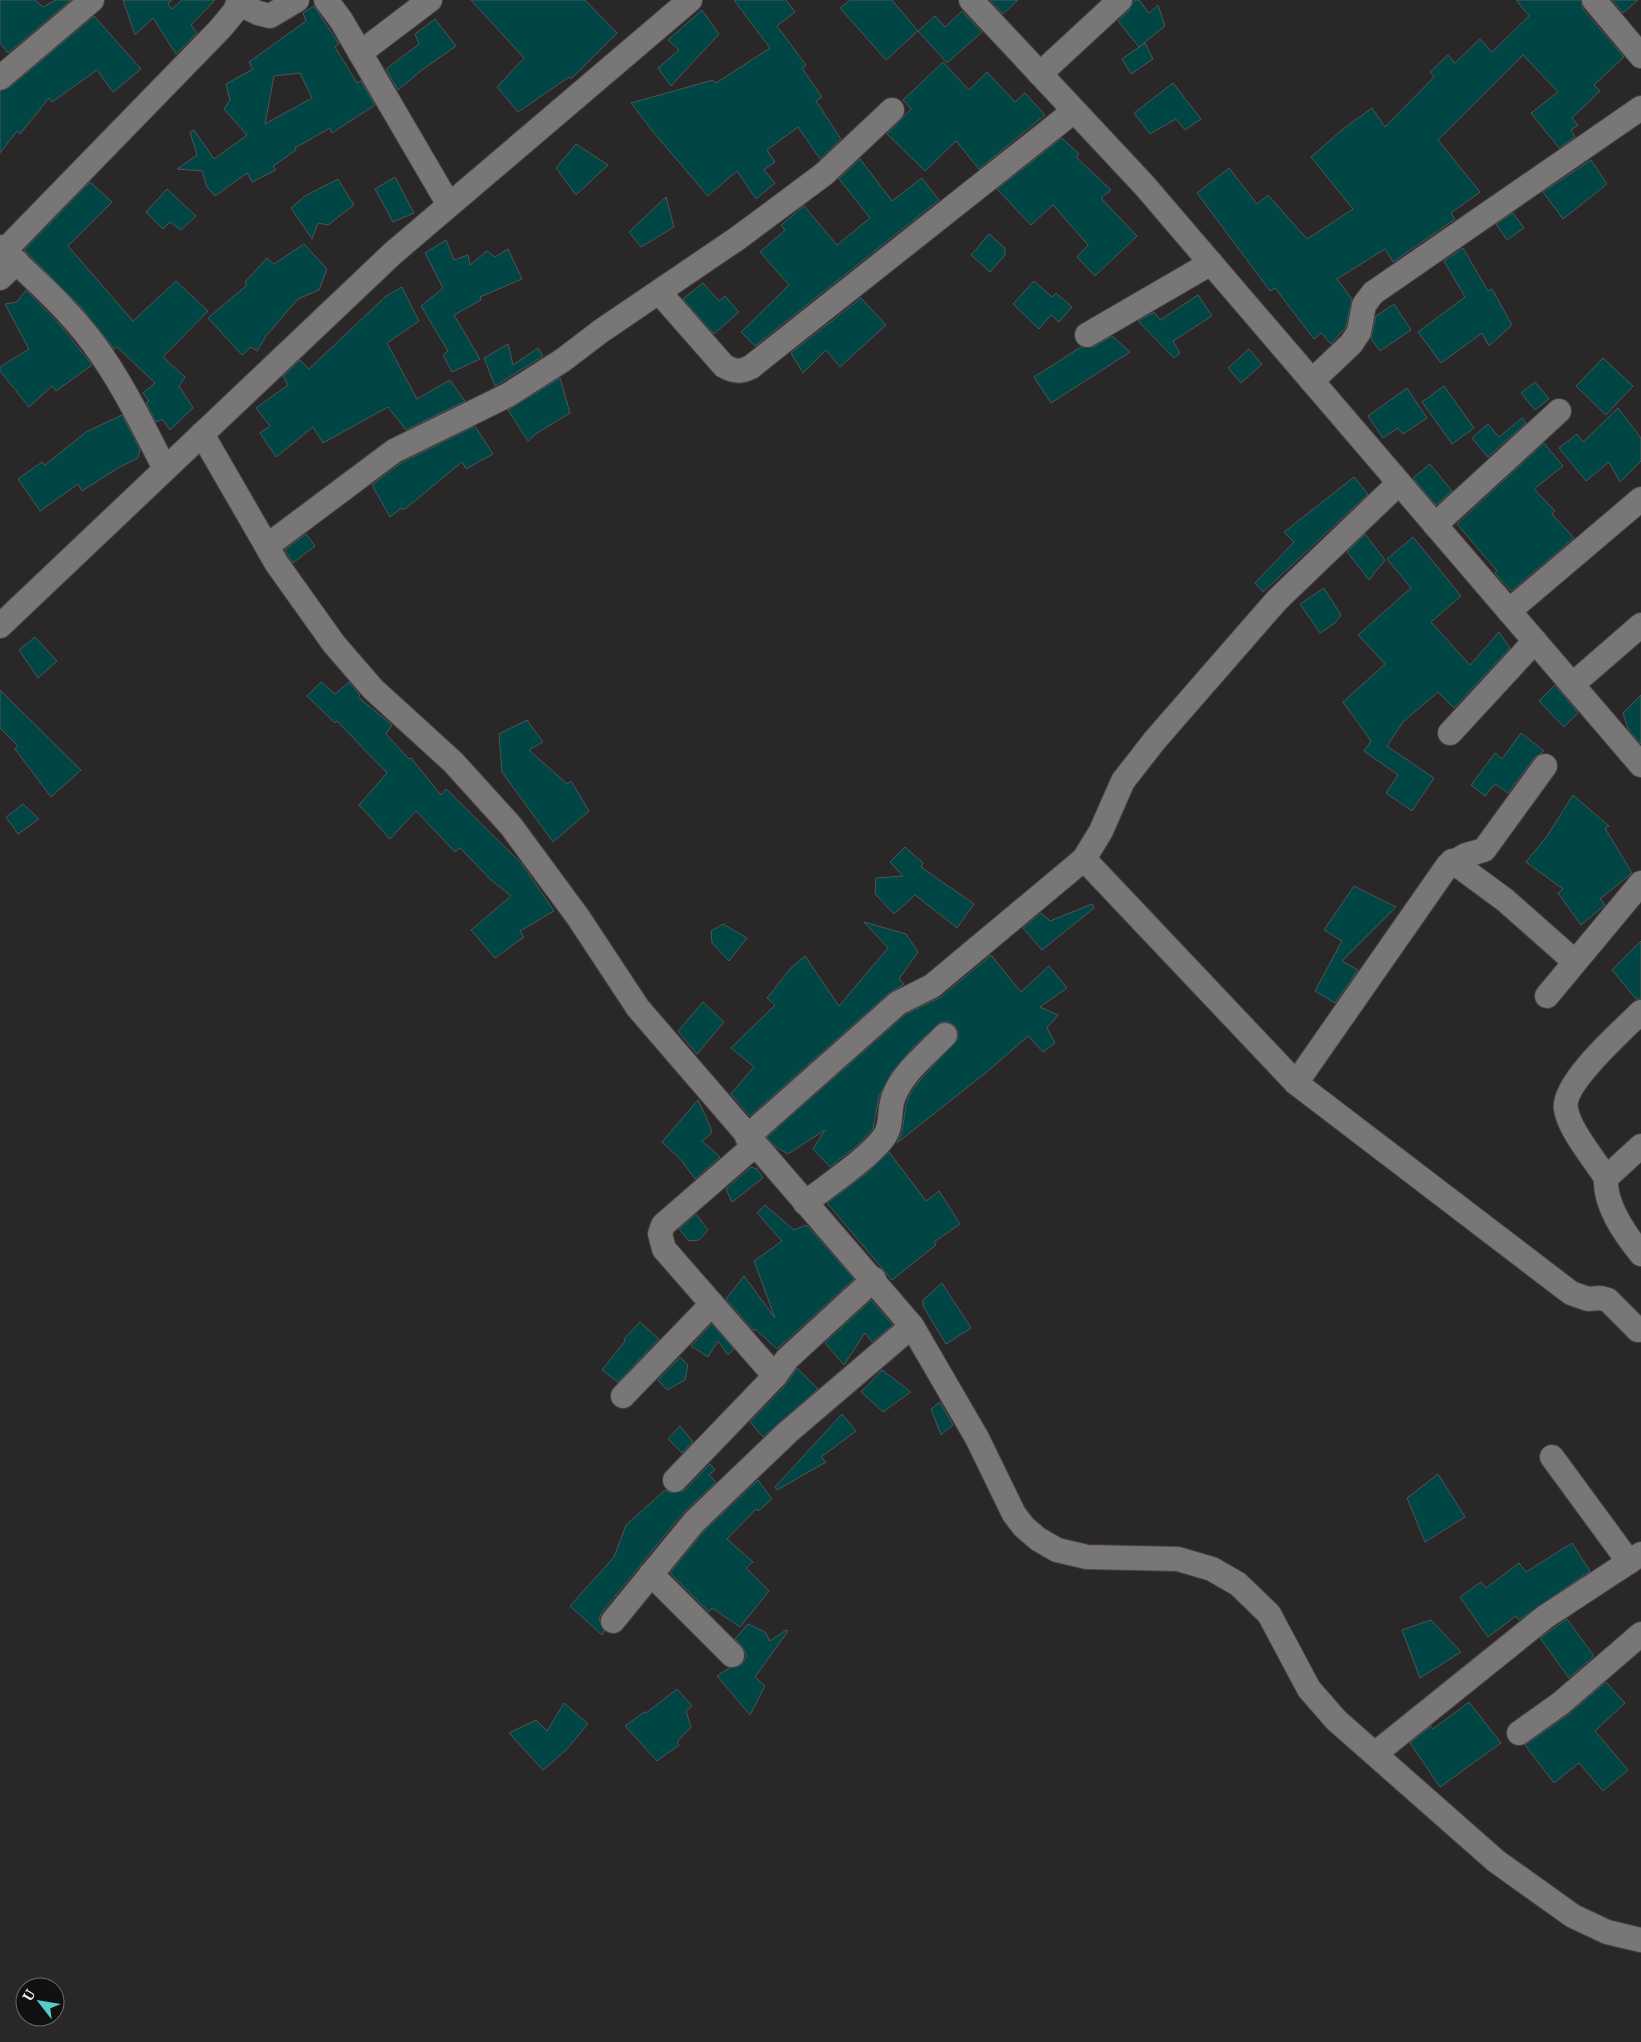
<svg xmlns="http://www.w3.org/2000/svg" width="1641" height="2042" font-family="'Noto Serif',serif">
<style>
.building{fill:#004644;stroke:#505454;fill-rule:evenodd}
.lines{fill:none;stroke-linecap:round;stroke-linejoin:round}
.minor-casing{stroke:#454244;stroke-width:26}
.minor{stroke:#797678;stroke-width:24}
</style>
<rect width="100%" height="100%" fill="#2a2729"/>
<!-- building -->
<g class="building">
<polygon points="0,0 35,0 43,7 56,0 71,0 8,53 0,43"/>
<polygon points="123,0 172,0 168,4 172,9 182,0 215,0 191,25 197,33 176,54 153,18 135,35"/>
<polygon points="471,0 585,0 617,33 571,79 569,77 518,112 497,87 524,58"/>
<polygon points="734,0 786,0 795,12 777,26 806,65 802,68 822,97 816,101 841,139 820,159 798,127 767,150 775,162 764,170 775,183 756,199 737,171 708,196 654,133 631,103 713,80 716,83 770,48"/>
<polygon points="850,0 892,0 918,31 886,60 840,8"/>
<polygon points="990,0 1018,0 1003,14"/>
<polygon points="1135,0 1139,0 1149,13 1158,5 1165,26 1139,47 1118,21 1129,10"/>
<polygon points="1516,0 1581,0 1583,9 1624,57 1594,85 1600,91 1572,118 1578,125 1571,130 1575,137 1559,148 1531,113 1558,92 1523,55 1438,140 1480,192 1451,213 1455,219 1393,262 1385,249 1337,279 1352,299 1346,327 1331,344 1321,333 1314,339 1275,288 1270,291 1197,193 1229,168 1257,204 1268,195 1307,239 1353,209 1311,157 1343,129 1372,108 1385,127 1434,77 1430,72 1448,55 1455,63 1480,39 1492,52 1529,16"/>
<polygon points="1612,0 1638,0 1623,13"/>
<path d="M314 6 339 44 335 47 357 83 361 81 375 105 332 133 330 128 295 148 296 150 273 166 276 170 252 182 247 173 215 196 207 187 202 171 177 169 197 155 190 132 194 130 214 159 247 135 224 109 230 100 226 84 253 69 249 62 306 21 303 13ZM300 73 312 98 265 124 274 76Z"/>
<polygon points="702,10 719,34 671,86 658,68 679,50 668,40"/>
<polygon points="962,11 982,32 947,63 918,31 935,16 945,27"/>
<polygon points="94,16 141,69 113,92 97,70 52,102 49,98 20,134 17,131 0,153 0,91 9,88"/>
<polygon points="435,19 456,46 422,70 398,90 386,69 419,44 415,34"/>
<polygon points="1145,43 1153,59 1131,74 1122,59"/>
<polygon points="943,62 969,90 987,72 1015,102 1025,93 1045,115 979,169 956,141 925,171 887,134 911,109 903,100"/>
<polygon points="1173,83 1201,119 1185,130 1176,119 1150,134 1134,113"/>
<polygon points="1062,138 1079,154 1076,157 1111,190 1101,198 1137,236 1095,276 1077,257 1088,245 1053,205 1031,225 997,189"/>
<polygon points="576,144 608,165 576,195 556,168"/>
<polygon points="860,159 892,201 922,178 939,200 755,346 741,332 789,285 760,252 785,230 781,225 804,206 837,245 870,218 839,179"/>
<polygon points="1591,160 1607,184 1563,219 1543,192"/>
<polygon points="395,177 414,213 393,222 375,189"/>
<polygon points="338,179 354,205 328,225 318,223 312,239 291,208 305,196"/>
<polygon points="90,182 112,202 68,246 133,321 176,281 208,311 163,357 185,377 179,386 193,408 170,430 162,419 156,422 146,403 149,401 143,393 155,383 117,347 114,349 82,308 24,250"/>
<polygon points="167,189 196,216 181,230 170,222 163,229 146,212"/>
<polygon points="666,197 674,227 641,247 629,232"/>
<polygon points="1513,213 1524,228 1507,240 1496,224"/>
<polygon points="989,234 1005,248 1005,255 990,272 971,255"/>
<polygon points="446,240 454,260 468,255 470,265 487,251 495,257 508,249 522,279 480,297 481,300 454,315 480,359 452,372 443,355 448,351 421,306 443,288 425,253"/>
<polygon points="304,244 327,269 319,290 298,299 266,336 257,351 251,347 242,355 208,318 247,285 245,282 267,258 274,264"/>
<polygon points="1463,248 1488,291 1492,289 1512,325 1489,346 1482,333 1441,363 1418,332 1465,297 1444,261"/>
<polygon points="1034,281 1052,297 1056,293 1072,307 1059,322 1051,315 1039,329 1013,304"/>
<polygon points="703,283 719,301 725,296 739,312 714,334 683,299"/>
<polygon points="402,287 419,321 387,343 417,399 450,380 465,401 406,430 388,407 323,443 313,427 276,457 260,433 270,426 256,408 288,385 283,376 300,360 309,369 386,296"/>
<polygon points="26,290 62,327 92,365 56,391 52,386 29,407 0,371 0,367 29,349 5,304 17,302"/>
<polygon points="1198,295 1212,316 1173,341 1180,353 1174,358 1138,321 1154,312 1160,320"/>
<polygon points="861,298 886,325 840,367 826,350 803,373 791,353"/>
<polygon points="1394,304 1411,330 1380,351 1371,338 1376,316"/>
<polygon points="1112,336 1130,352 1051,403 1034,377 1081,347 1093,347"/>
<polygon points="508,344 513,365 538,348 543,356 495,386 484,358"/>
<polygon points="1249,349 1262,364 1241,383 1228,368"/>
<polygon points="1603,358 1633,386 1606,415 1576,386"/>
<polygon points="560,378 570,413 537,433 528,441 508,410"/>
<polygon points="1535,382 1549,399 1535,410 1521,393"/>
<polygon points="1444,386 1474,428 1452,444 1422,402"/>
<polygon points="1407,388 1427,418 1403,434 1398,428 1383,438 1368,416"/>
<polygon points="1618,408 1641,438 1641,461 1620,482 1609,462 1586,481 1559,448 1577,434 1583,442"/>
<polygon points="122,415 140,449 138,458 118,468 82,491 78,484 40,511 18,479 42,462 45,465 86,432"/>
<polygon points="1522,418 1526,423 1488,457 1472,438 1488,424 1499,437"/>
<polygon points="475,426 493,454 466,469 462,462 405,509 400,509 390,517 372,485 401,463"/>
<polygon points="1544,443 1563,466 1534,489 1555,511 1552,514 1574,538 1511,591 1495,573 1497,571 1457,524"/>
<polygon points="1430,464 1452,491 1436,505 1413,478"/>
<polygon points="1354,477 1368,494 1263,592 1255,583 1294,542 1284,532"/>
<polygon points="306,534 315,546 293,563 285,550"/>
<polygon points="1365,534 1385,560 1369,580 1347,552"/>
<polygon points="1413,537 1461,596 1431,622 1470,665 1499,632 1510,648 1454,708 1438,692 1403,722 1387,746 1434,778 1412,811 1386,793 1398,775 1364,751 1371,741 1343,702 1385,664 1358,635 1411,588 1387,559"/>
<polygon points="1324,588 1341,615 1335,623 1320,633 1300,604"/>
<polygon points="35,637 57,661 38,678 19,650"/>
<polygon points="321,682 335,694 349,682 360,695 358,697 392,725 386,734 409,759 411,758 441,795 446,789 522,864 554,911 520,931 524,937 495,958 471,930 511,896 491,880 460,848 455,852 416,811 390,839 359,805 387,773 337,721 335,723 307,696"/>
<polygon points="1555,685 1578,713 1564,727 1539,701"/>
<polygon points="0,690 81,770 51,797 15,749 18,746 0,728"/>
<polygon points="1641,695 1641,744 1628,729 1623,713"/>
<polygon points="527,720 543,742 529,750 567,784 571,781 589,811 553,842 502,772 499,734"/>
<polygon points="1521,733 1544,751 1534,758 1508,793 1495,784 1485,796 1471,785 1495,753 1502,759"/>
<polygon points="1573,795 1609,826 1605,828 1632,873 1600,899 1605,905 1581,925 1558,893 1563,889 1526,862 1547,836"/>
<polygon points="23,804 39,819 18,834 6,817"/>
<polygon points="905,847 923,863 921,867 974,904 957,928 915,895 894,914 875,894 876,878 903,876 890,862"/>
<polygon points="1354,886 1396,907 1342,961 1358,970 1335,1003 1315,991 1342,941 1324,930"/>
<polygon points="1092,904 1094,908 1042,950 1023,928 1041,913 1050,921"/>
<polygon points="864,922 906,934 918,952 899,979 904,984 889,993 750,1116 731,1094 754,1067 731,1048 775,1005 767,998 791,968 805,956 839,1006 888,948"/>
<polygon points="723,924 747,938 729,961 712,943 711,931"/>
<polygon points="1641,941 1641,999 1636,999 1612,970"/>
<polygon points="991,955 1021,992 1049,966 1067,988 1040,1007 1058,1015 1047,1028 1055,1043 1043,1052 1028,1036 988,1071 897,1143 902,1132 906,1105 910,1094 920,1080 958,1039 958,1032 955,1026 949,1022 941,1022 914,1046 892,1072 879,1096 873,1129 859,1144 830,1167 813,1149 825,1130 788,1154 776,1147 767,1137 906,1014 941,997"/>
<polygon points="703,1002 724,1022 697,1054 678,1031"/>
<polygon points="698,1100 711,1128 711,1134 702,1141 720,1157 695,1179 682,1161 662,1142"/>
<polygon points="889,1152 926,1201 939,1191 960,1224 934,1242 936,1245 892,1280 827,1203 867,1173"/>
<polygon points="751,1167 757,1169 763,1178 732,1202 726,1189"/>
<polygon points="765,1205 794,1230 806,1225 810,1229 854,1279 777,1349 755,1329 754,1331 726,1299 744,1276 775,1318 754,1261 782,1241 757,1213"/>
<polygon points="696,1214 708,1230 699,1240 689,1241 679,1229"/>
<polygon points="942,1283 971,1328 946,1344 923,1306 923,1300"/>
<polygon points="871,1300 893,1325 872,1342 865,1333 844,1365 825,1343"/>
<polygon points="640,1322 659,1339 618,1382 602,1370 625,1341 624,1339"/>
<polygon points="712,1324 734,1349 728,1355 718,1341 708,1357 691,1346"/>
<polygon points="680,1357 688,1365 685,1380 667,1390 658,1380"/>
<polygon points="797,1368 818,1389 763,1437 750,1422 785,1386"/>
<polygon points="882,1370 911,1392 883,1412 861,1392"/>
<polygon points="940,1402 953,1425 941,1435 931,1409"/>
<polygon points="842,1414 856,1431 821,1457 826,1462 777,1490 775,1487"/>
<polygon points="680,1426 693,1442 682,1453 668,1439"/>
<polygon points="710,1464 715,1470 709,1475 716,1482 683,1513 602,1612 599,1619 604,1631 602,1635 570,1606 614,1557 626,1525 665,1490 672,1493 685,1490"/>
<polygon points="1438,1474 1465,1517 1425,1542 1407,1498"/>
<polygon points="758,1480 772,1499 758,1511 756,1509 727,1539 753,1562 746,1568 769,1591 740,1627 712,1608 709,1612 670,1573 704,1531"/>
<polygon points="1572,1543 1590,1571 1519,1620 1516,1616 1488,1637 1460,1597 1481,1582 1486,1588 1519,1563 1526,1572"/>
<polygon points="1567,1619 1594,1656 1569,1678 1540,1638"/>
<polygon points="1431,1620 1461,1652 1420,1678 1402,1630"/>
<polygon points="748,1624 765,1632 770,1641 786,1630 788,1631 755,1677 765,1686 750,1715 717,1676 729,1668 741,1665 747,1656 742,1646 735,1639"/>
<polygon points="1606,1682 1625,1703 1595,1731 1628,1770 1603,1791 1579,1763 1554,1783 1525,1745 1569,1714"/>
<polygon points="677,1689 692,1706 686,1711 691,1727 677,1742 679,1745 657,1761 625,1726 644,1712 646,1713"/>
<polygon points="1469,1702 1501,1743 1440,1787 1410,1743 1431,1726 1433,1729"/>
<polygon points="564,1703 588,1724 566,1750 543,1770 509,1733 536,1720 547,1731"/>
</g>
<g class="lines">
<defs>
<g id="minor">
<polyline points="326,0 341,20 449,205"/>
<polyline points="971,0 1144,185 1641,765"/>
<polyline points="1594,0 1641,56"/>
<polyline points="239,4 258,13 270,16 297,0"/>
<polyline points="360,53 430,0"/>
<polyline points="1040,74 1120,0"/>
<polyline points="0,78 92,0"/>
<path d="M0 247C32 277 67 308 93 343 122 382 143 426 165 469"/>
<polyline points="4,251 220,29 235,11 239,0"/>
<polyline points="0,278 17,262"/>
<path d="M659 292 724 366C735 372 741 372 751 367L1074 111"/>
<polyline points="1087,335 1211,263"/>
<polyline points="1312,381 1351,344 1359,332 1364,305 1373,293 1641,108"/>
<polyline points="202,434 277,564 334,644 373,689 453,762 511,826 578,917 638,1008 912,1326 977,1438 1014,1514 1024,1527 1038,1539 1057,1550 1087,1557 1178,1559 1212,1569 1238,1584 1269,1614 1309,1689 1336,1720 1496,1861 1573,1916 1607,1932 1641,1940"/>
<polyline points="1435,525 1559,411"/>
<polyline points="267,546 394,451 508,395 563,360 601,331 738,238 824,174 892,110"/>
<polyline points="1509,611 1641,499"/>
<polyline points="0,626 392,254 690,0"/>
<polyline points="1572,685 1641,625"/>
<polyline points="1450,733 1535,641"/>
<polyline points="1084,859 1296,1083 1571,1293 1588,1299 1600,1298 1608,1300 1638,1330"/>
<polyline points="1452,861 1505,900 1574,961"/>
<polyline points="1547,996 1641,883"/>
<polyline points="1296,1083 1448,865 1466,855 1484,850 1545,766"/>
<polyline points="747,1137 898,1003 932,986 1084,859 1101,831 1123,781 1155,740 1277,600 1399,483"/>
<polyline points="755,1145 663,1225 660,1234 664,1249 775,1376"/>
<path d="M1641 1146 1606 1178C1604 1205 1625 1234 1641 1254"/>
<path d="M1606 1178C1595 1160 1569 1130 1566 1109 1561 1084 1623 1030 1641 1012"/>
<path d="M805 1203C827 1186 869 1158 884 1137 893 1125 888 1109 894 1096 903 1072 928 1053 945 1035"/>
<polyline points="623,1396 712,1304"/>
<polyline points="1552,1457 1629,1562"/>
<polyline points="675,1480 775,1376 787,1359 874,1279"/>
<polyline points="651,1574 732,1655"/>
<polyline points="613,1621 694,1522 788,1432 912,1326"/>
<polyline points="1519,1733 1561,1703 1641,1634"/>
<polyline points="1376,1753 1545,1617 1641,1554"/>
</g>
</defs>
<!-- minor casing -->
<use href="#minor" class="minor-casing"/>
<!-- minor -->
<use href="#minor" class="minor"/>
</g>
<!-- north arrow -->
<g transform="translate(40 2002) rotate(301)"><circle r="24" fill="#121111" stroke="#6d6c6c"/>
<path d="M0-4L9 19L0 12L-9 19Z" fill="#53cdca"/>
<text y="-8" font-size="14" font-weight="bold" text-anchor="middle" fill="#f6f4f5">U</text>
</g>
</svg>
